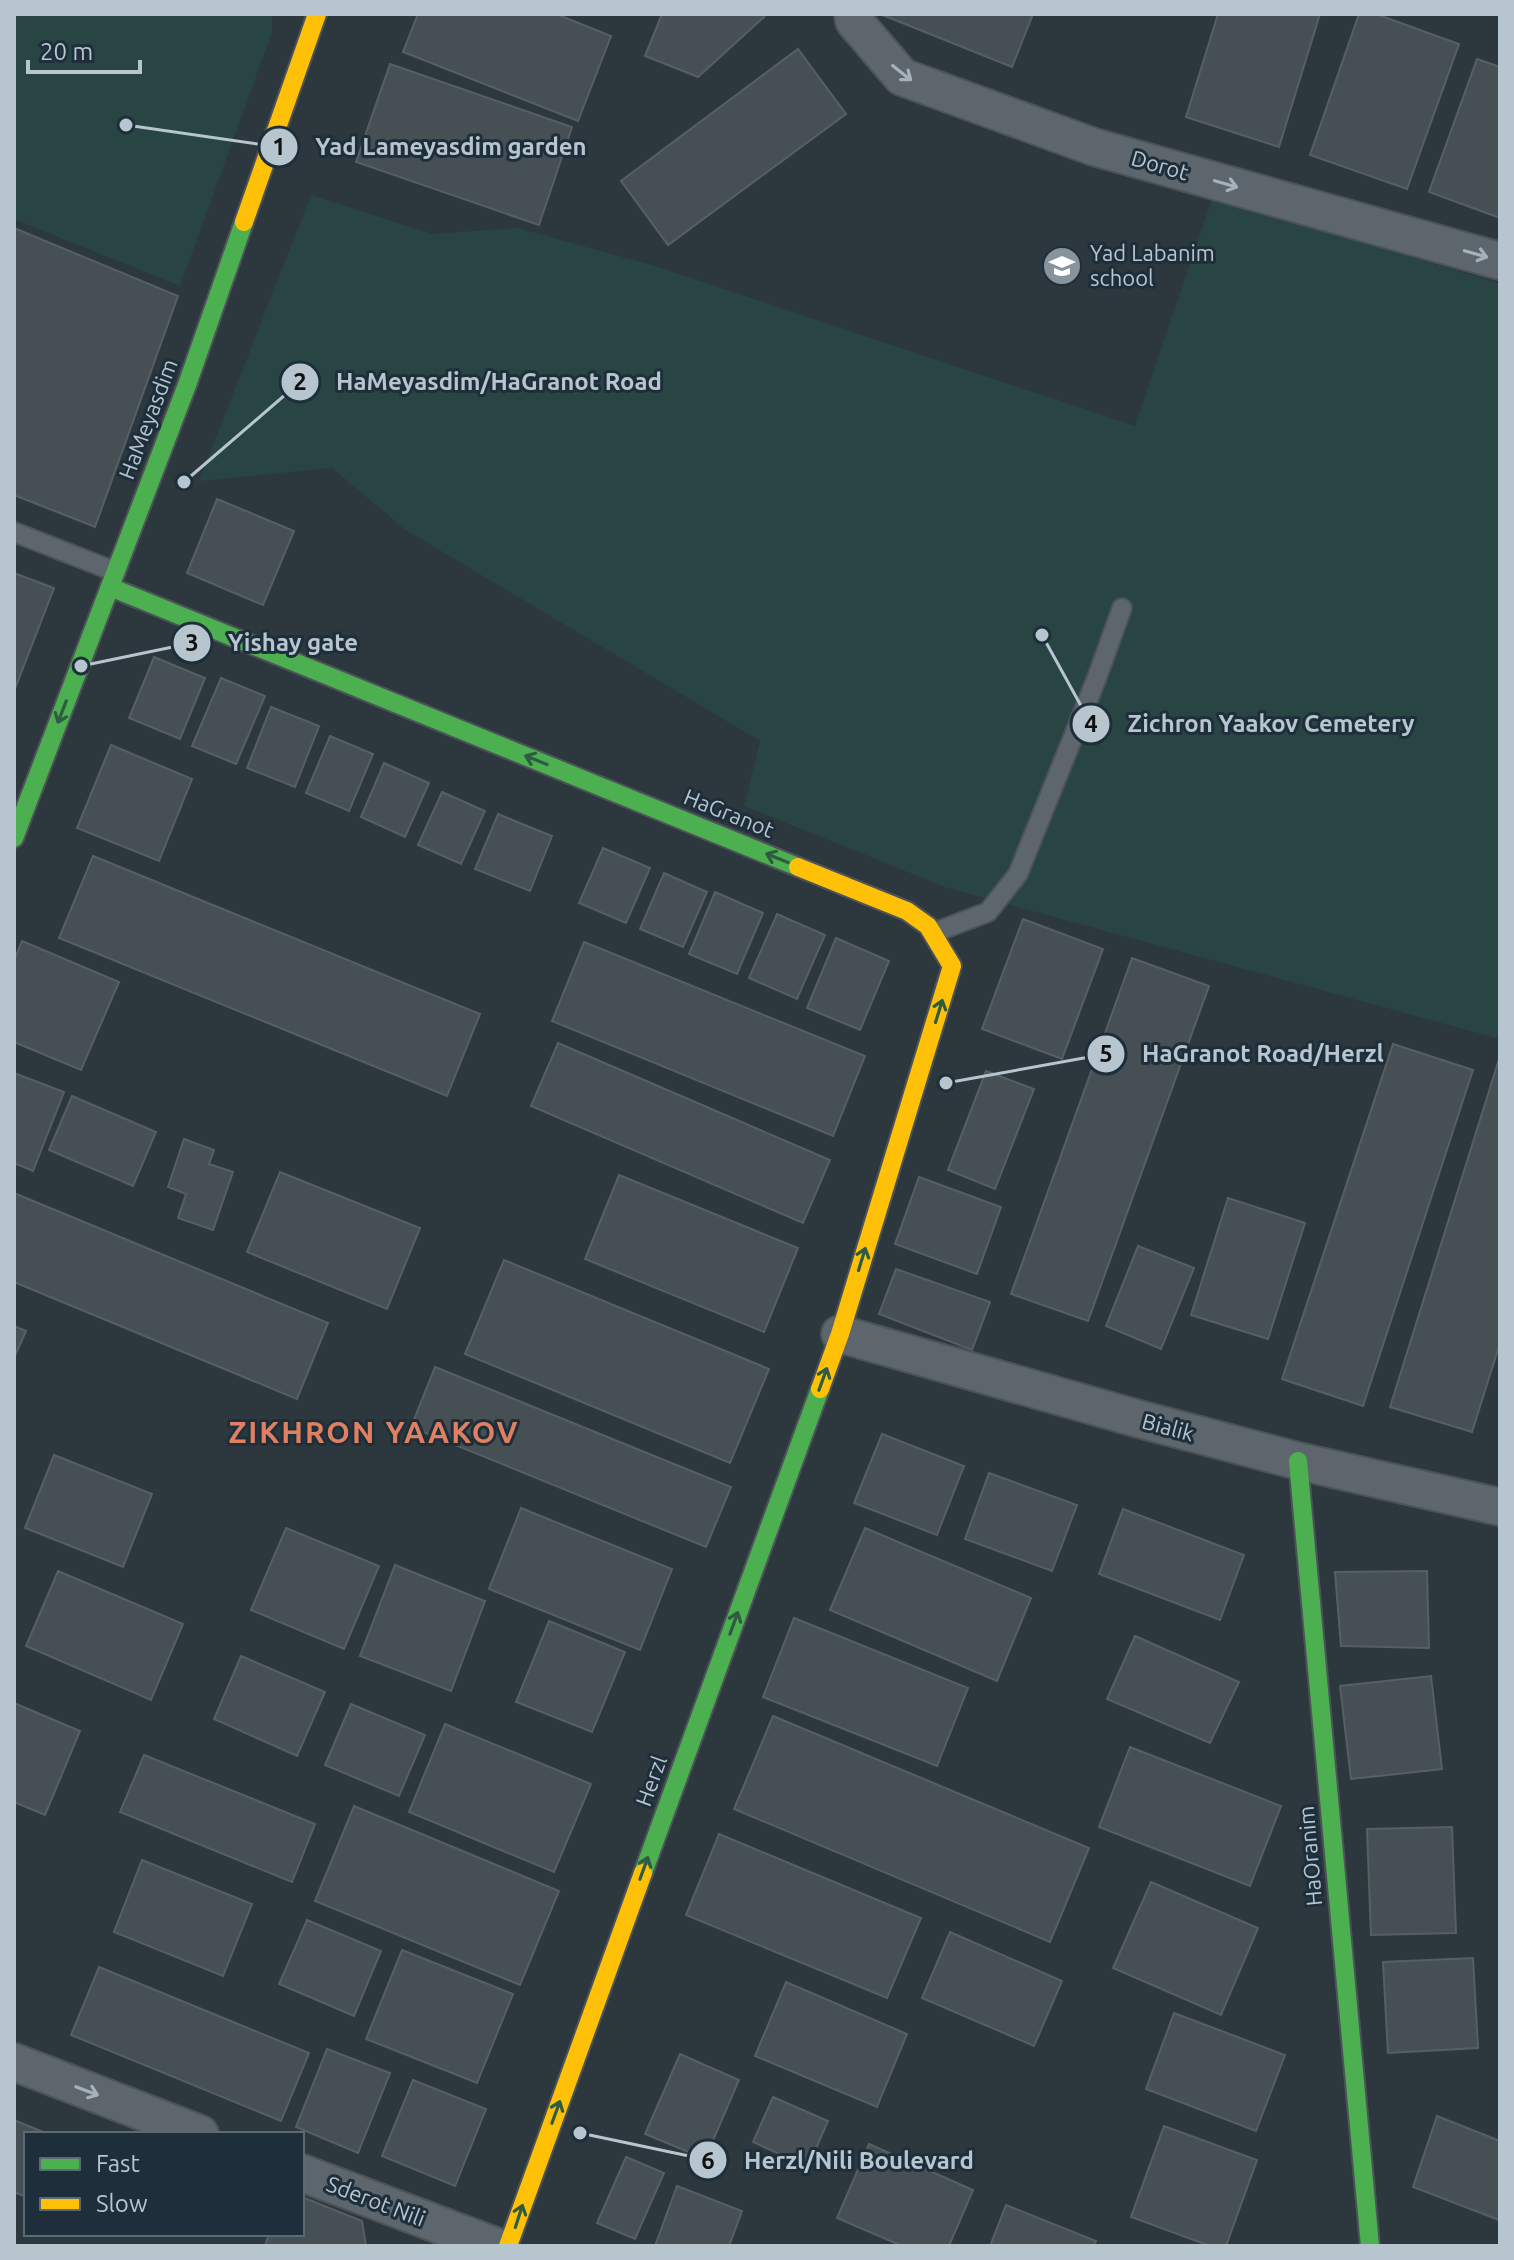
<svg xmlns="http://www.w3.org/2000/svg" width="1514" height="2260" font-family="Ubuntu,sans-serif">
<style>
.green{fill:#284544}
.building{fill:#454f54;stroke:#555f65;stroke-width:2}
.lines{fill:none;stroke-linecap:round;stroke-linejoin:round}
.lane-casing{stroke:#4c5358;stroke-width:22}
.street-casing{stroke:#4c5358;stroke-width:40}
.fast-casing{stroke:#4c5358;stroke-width:22}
.slow-casing{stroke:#4c5358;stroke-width:22}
.lane{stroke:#5d666c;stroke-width:18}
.street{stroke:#5d666c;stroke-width:36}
.fast{stroke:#4caf50;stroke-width:18}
.slow{stroke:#ffc107;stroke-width:18}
.oneway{stroke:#a5b2bb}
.oneway2{stroke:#2e5c42}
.labels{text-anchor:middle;stroke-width:6;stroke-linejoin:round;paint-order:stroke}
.street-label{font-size:22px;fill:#b7c5cf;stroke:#1e2f3b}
.poi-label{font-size:22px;fill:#b7c5cf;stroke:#1e2f3b;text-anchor:start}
.district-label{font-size:30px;font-weight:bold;letter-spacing:2px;fill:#e18060;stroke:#1e2f3b}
.leader{fill:none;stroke:#b7c5cf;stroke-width:3}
.callout-dot{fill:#b7c5cf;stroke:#1e2f3b;stroke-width:3}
.mark-label{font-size:24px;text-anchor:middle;font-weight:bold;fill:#111}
.callout-label{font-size:24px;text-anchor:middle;font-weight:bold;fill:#b7c5cf;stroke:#1e2f3b;stroke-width:6;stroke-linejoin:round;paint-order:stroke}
</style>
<rect width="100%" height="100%" fill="#2d383e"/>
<!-- green -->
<g class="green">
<polygon points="14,14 272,14 272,32 180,286 14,219"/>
<polygon points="311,195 432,234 517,228 655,266 1135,426 1213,196 1500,284 1500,1039 945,887 744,806 760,741 406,530 332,468 199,481"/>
</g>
<!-- building -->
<g class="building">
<polygon points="418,14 556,14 611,36 578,121 403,52"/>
<polygon points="662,14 765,14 764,17 698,77 645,56"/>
<polygon points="880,14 1033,14 1012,67"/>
<polygon points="1218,14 1320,14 1279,147 1186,117"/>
<polygon points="1359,14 1376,14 1459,44 1407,189 1310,155"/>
<polygon points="798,49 846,114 668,245 621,181"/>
<polygon points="1477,59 1500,67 1500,218 1429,192"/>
<polygon points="390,64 572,127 539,225 356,162"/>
<polygon points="14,228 178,296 95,527 14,495"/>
<polygon points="217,499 294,531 263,605 187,573"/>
<polygon points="14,573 54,588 16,686 14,685"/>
<polygon points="154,657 205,678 180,739 129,718"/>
<polygon points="221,678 265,696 236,764 192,746"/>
<polygon points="271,707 319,726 295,787 247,768"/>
<polygon points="330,736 373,754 349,811 306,793"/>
<polygon points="111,745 192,779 159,861 77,828"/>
<polygon points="384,763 429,783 405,837 361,817"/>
<polygon points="442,792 485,811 461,864 418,845"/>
<polygon points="498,814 552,836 530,891 475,869"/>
<polygon points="603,848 650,868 626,923 579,903"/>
<polygon points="93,856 480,1014 447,1096 59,938"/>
<polygon points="664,873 707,892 683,947 640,929"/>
<polygon points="715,892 763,913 737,974 689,954"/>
<polygon points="777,914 825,935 797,999 749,978"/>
<polygon points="1023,919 1103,949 1062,1059 982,1029"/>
<polygon points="836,938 889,961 860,1030 807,1008"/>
<polygon points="22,941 119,982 81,1070 14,1042 14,961"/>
<polygon points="584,942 865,1056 833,1136 552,1021"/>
<polygon points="1132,958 1209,986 1088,1321 1011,1294"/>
<polygon points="558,1043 830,1160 803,1223 531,1106"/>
<polygon points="1393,1044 1473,1070 1363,1406 1282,1379"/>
<polygon points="1500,1056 1500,1343 1472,1432 1390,1407"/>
<polygon points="986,1071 1034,1089 995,1189 948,1170"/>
<polygon points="14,1073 64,1092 33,1171 14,1163"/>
<polygon points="72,1096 156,1132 133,1186 49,1150"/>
<polygon points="184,1139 214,1150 209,1164 233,1172 213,1230 178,1218 186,1194 168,1187"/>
<polygon points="280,1172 420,1228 387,1309 247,1252"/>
<polygon points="619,1175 798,1248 764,1332 585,1259"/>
<polygon points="919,1177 1001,1207 977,1274 895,1244"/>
<polygon points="14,1193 328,1323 297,1399 14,1282"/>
<polygon points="1228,1198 1305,1223 1268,1339 1191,1315"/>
<polygon points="1138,1246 1194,1268 1161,1349 1106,1326"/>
<polygon points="504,1260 769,1369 730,1463 465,1354"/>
<polygon points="896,1269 990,1302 972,1350 879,1314"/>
<polygon points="14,1326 26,1331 14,1358"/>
<polygon points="435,1367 731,1487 706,1547 411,1427"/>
<polygon points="882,1434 964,1466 937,1535 854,1503"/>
<polygon points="54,1455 152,1494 123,1567 25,1528"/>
<polygon points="989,1473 1077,1505 1052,1571 965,1539"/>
<polygon points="521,1508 672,1569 640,1650 489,1589"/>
<polygon points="1123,1509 1244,1555 1220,1620 1099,1574"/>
<polygon points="286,1528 379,1566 344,1649 251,1610"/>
<polygon points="865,1528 1031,1598 997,1681 830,1610"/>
<polygon points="395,1565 485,1601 451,1691 360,1656"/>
<polygon points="58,1571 183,1624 151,1700 26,1646"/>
<polygon points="1427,1571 1429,1648 1341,1646 1335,1572"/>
<polygon points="794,1618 968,1688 937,1766 763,1697"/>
<polygon points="549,1621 625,1652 592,1732 516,1702"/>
<polygon points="1135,1636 1239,1682 1210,1743 1107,1699"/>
<polygon points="241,1656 325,1692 297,1756 214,1719"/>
<polygon points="1431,1676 1442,1769 1351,1779 1340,1686"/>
<polygon points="14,1703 80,1731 45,1815 14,1802"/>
<polygon points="351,1704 425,1735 399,1796 325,1765"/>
<polygon points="773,1716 1089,1848 1050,1942 734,1809"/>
<polygon points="445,1724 591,1784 554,1872 409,1812"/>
<polygon points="1130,1747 1281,1806 1250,1886 1099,1827"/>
<polygon points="144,1755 315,1824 292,1882 120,1812"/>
<polygon points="354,1806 559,1891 520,1985 315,1901"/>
<polygon points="1452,1827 1456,1933 1371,1935 1367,1829"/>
<polygon points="719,1834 921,1918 887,1998 686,1915"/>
<polygon points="142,1860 252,1904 223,1976 114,1932"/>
<polygon points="1151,1882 1258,1928 1221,2015 1113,1968"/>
<polygon points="307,1920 381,1951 354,2016 279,1984"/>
<polygon points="950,1932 1062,1981 1034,2046 922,1998"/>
<polygon points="402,1950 513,1994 477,2083 366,2039"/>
<polygon points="1473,1958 1478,2048 1388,2053 1383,1962"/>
<polygon points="99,1967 309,2053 281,2121 71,2035"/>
<polygon points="786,1982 907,2034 877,2107 755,2056"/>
<polygon points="1174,2013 1285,2055 1256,2131 1146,2089"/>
<polygon points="327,2049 390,2073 358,2153 296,2127"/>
<polygon points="680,2054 739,2080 705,2159 645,2134"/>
<polygon points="413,2080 486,2109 455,2186 382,2156"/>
<polygon points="773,2097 828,2121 808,2167 753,2142"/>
<polygon points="1437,2116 1500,2141 1499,2220 1413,2187"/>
<polygon points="14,2120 48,2134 26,2134 26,2197 14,2192"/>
<polygon points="1164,2126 1257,2160 1226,2246 1210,2246 1131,2217"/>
<polygon points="869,2144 973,2190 949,2246 902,2246 837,2218"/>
<polygon points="626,2157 664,2173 635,2239 597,2223"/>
<polygon points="677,2186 742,2211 729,2246 655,2246"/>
<polygon points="302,2197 362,2221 366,2246 265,2246 269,2234 302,2234"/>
<polygon points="1006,2205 1096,2241 1094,2246 990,2246"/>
</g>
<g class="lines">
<defs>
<g id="lane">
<polyline points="14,532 116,572"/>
<polyline points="933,933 988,912 1018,874 1096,680 1122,608"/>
</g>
<g id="street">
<polyline points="853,14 854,21 902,77 1094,147 1500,261"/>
<polyline points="840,1334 1139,1419 1298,1461 1500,1507"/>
<polyline points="14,2062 200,2134"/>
<polyline points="302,2173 495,2246"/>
</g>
<g id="fast">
<polyline points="110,587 798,867"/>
<polyline points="14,838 187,385 244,222"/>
<polyline points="1298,1461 1370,2246"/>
<polyline points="643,1873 820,1389"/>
</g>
<g id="slow">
<polyline points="244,222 317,14"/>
<polyline points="798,867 907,911 928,926 952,966 840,1334 820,1389"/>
<polyline points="508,2246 643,1873"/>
</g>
</defs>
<!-- lane casing -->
<use href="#lane" class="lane-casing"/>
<!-- street casing -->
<use href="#street" class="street-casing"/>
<!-- fast casing -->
<use href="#fast" class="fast-casing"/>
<!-- slow casing -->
<use href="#slow" class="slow-casing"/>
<!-- lane -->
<use href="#lane" class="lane"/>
<!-- street -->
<use href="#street" class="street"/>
<!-- fast -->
<use href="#fast" class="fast"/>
<!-- slow -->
<use href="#slow" class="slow"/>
</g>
<!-- one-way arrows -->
<defs><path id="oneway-shaft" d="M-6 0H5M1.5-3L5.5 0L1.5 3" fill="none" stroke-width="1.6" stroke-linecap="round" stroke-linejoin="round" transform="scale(2)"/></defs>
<g class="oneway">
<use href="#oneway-shaft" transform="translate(902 73) rotate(38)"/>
<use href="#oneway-shaft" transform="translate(1226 184) rotate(16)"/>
<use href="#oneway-shaft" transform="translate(1476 254) rotate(16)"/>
<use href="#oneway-shaft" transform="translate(87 2091) rotate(21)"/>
</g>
<g class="oneway2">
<use href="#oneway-shaft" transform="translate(62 712) rotate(111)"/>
<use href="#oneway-shaft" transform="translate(536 760) rotate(-158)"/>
<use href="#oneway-shaft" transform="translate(777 858) rotate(-158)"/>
<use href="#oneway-shaft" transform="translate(939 1011) rotate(-73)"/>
<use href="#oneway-shaft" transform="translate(862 1259) rotate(-73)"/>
<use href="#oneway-shaft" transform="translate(823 1379) rotate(-70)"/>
<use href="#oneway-shaft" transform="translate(734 1623) rotate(-70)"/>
<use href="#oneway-shaft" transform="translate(644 1868) rotate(-70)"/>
<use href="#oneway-shaft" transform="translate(556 2112) rotate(-70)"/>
<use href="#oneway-shaft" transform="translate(519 2216) rotate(-72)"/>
</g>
<!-- icons -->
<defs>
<symbol id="school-disc" viewBox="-11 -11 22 22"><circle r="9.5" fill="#87949c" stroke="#1e2f3b"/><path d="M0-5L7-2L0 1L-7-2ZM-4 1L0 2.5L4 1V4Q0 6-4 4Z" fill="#fff"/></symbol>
</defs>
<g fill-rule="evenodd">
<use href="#school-disc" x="1040" y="244" width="44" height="44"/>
</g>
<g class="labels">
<!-- street labels -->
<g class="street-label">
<text transform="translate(1160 165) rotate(16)" y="8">Dorot</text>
<text transform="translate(148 419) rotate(-69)" y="8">HaMeyasdim</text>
<text transform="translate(729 813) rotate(22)" y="8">HaGranot</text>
<text transform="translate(1168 1427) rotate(15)" y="8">Bialik</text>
<text transform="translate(651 1781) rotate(-70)" y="8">Herzl</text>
<text transform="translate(1310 1856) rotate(-95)" y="8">HaOranim</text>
<text transform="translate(376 2201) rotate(21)" y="8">Sderot Nili</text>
</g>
<!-- poi labels -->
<g class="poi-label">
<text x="1090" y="261">Yad Labanim<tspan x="1090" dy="25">school</tspan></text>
</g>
<!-- district labels -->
<g class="district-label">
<text x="374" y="1443">ZIKHRON YAAKOV</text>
</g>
</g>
<!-- callouts -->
<path class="leader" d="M126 125L279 147M184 482L300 382M81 666L192 643M1042 635L1091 724M946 1083L1106 1054M580 2133L708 2160"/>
<g class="callout-dot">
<circle cx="126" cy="125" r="8"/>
<circle cx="184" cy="482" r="8"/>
<circle cx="81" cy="666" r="8"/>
<circle cx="1042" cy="635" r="8"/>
<circle cx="946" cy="1083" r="8"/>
<circle cx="580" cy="2133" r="8"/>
<circle cx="279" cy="147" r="20"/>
<circle cx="300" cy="382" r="20"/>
<circle cx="192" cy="643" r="20"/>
<circle cx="1091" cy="724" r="20"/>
<circle cx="1106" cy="1054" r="20"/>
<circle cx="708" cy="2160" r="20"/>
</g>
<g class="mark-label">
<text x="279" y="155">1</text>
<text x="300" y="390">2</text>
<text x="192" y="651">3</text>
<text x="1091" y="732">4</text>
<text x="1106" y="1062">5</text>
<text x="708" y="2169">6</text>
</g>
<g class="callout-label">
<text x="451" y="155">Yad Lameyasdim garden</text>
<text x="499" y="390">HaMeyasdim/HaGranot Road</text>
<text x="293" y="651">Yishay gate</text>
<text x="1271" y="732">Zichron Yaakov Cemetery</text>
<text x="1263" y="1062">HaGranot Road/Herzl</text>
<text x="859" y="2169">Herzl/Nili Boulevard</text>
</g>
<!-- border -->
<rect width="1514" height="2260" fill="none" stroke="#b7c5cf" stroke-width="32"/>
<!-- legend -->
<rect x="24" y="2132" width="280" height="104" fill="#1e2f3b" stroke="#5b6b76" stroke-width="2"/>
<rect x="40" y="2158" width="40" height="12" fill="#4caf50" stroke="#5b6b76" stroke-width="2"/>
<text x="96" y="2172" font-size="24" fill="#b7c5cf">Fast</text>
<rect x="40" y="2198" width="40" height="12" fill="#ffc107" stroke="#5b6b76" stroke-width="2"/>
<text x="96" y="2212" font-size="24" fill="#b7c5cf">Slow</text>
<!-- scale -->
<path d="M28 60v12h112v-12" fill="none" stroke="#b7c5cf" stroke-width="4"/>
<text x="40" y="60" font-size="24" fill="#b7c5cf" stroke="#1e2f3b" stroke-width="6" paint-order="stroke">20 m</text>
</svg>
